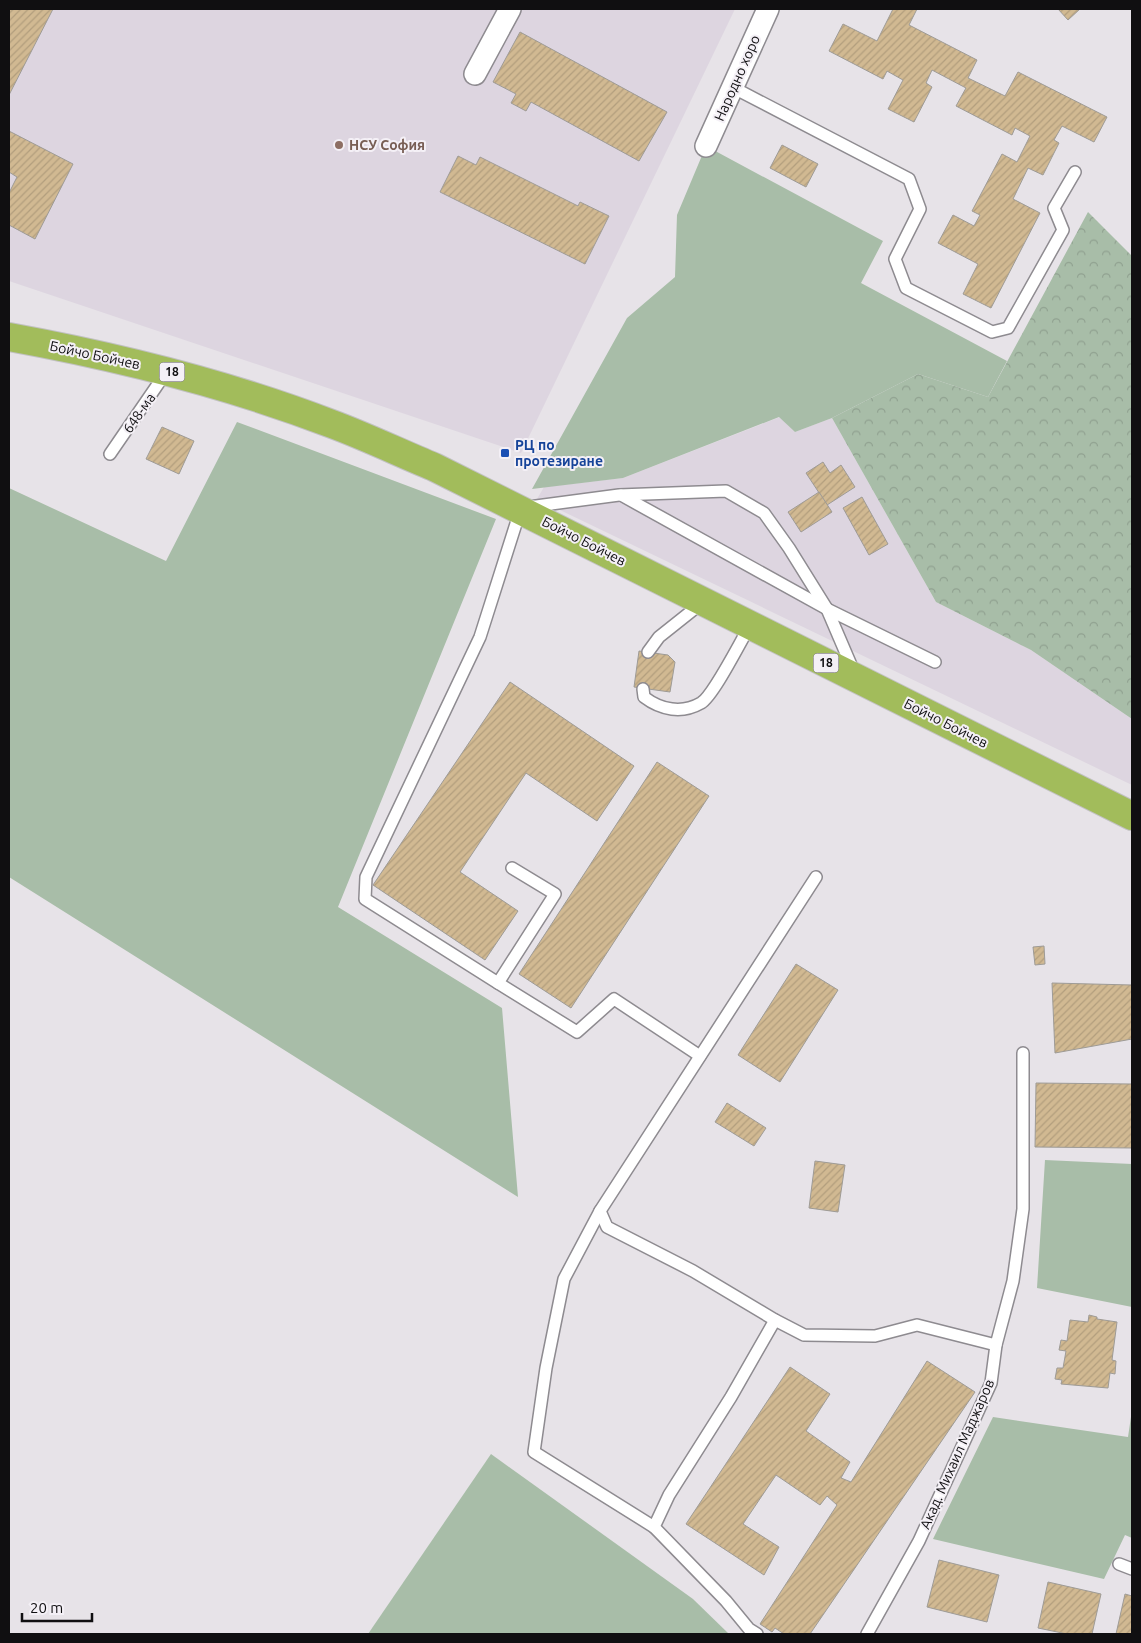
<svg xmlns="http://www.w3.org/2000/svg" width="1141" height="1643" font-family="Ubuntu,sans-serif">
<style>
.built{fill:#ddd5e0}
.grass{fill:#a8bda8}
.forest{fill:url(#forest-crowns)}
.building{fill:url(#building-hatch);stroke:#9e9b96}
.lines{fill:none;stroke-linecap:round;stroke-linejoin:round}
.service-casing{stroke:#8e8b90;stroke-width:14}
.minor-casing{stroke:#8e8b90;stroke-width:24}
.trunk-casing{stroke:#c1c1c1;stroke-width:30}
.service{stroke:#fff;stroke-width:11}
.minor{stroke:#fff;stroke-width:21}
.trunk{stroke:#a2bc5b;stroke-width:28}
.education-dot{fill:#8d6e63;stroke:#f4f0f6;stroke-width:2}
.transit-dot{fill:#1a4fb4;stroke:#f4f0f6;stroke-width:2}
.labels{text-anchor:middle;stroke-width:4;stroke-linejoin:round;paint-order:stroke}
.shield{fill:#f4f0f6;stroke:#545256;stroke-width:1}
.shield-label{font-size:12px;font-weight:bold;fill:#100f11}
.street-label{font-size:14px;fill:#100f11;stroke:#f4f0f6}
.education-label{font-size:14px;font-weight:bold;fill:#785e54;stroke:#f4f0f6;text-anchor:start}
.transit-label{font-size:14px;font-weight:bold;fill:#164399;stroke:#f4f0f6;text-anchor:start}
</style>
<defs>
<pattern id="forest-crowns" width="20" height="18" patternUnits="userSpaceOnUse" patternTransform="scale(1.25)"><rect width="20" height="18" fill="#a8bda8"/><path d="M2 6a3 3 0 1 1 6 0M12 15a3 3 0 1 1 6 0" fill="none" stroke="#90a190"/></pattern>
<pattern id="building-hatch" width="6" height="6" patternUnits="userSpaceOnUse" patternTransform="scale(1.25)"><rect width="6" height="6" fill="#d1b992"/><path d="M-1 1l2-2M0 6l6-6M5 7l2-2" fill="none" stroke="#b29e7d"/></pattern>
</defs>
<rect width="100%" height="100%" fill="#e7e3e8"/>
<!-- built -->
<g class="built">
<polygon points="9,9 735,9 521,453 9,281"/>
<polygon points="780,417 795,432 832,418 936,602 1031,650 1132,719 1132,785 537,499 544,487 623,478"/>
</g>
<!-- grass -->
<g class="grass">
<polygon points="706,146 883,241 861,283 1007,361 988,397 918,374 832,418 795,432 779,417 623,478 532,489 627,318 675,277 677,215"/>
<polygon points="237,422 496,519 338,907 502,1008 518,1197 9,877 9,488 166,561"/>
<polygon points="1045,1160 1132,1164 1132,1307 1037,1288"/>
<polygon points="1132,1410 1132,1538 1125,1535 1104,1579 933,1539 993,1417 1128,1437"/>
<polygon points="491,1454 693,1599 729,1634 368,1634"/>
</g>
<!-- forest -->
<polygon class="forest" points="1088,212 1132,256 1132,719 1031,650 936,602 832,418 918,374 988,397"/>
<!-- building -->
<g class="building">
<polygon points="9,9 53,9 9,95"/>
<polygon points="893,9 917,9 909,25 977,60 968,78 1005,96 1018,72 1107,117 1094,142 1062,126 1054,140 1059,143 1043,175 1028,168 1013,199 1040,213 991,308 963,294 978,264 938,243 953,215 974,226 980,215 972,211 1002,154 1017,162 1030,136 1015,128 1012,135 956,106 966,88 932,70 926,83 932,87 914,122 888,109 903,80 887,71 883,79 829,51 843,24 877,41"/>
<polygon points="1058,9 1080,9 1068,20"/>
<polygon points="520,32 667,112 639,161 531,102 526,111 511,103 516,94 493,82"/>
<polygon points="9,131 73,164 35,239 9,225 9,193 17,177 9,172"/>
<polygon points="782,145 818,164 806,187 770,168"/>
<polygon points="458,156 476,165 480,157 578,206 580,202 609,216 585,264 440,192"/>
<polygon points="162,427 194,441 179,474 146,459"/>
<polygon points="823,462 830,473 841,465 855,487 827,505 806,473"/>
<polygon points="819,492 832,512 801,532 788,512"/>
<polygon points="862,497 888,544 869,555 843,508"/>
<polygon points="639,651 668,655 675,662 670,692 634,687"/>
<polygon points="510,682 634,766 597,821 526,773 460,872 518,911 485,960 373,885"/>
<polygon points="657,762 709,796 571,1008 519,974"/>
<polygon points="1044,946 1045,964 1035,965 1033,947"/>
<polygon points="796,964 838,990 780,1082 738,1055"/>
<polygon points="1052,983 1132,985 1132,1039 1055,1053"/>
<polygon points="1036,1083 1132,1084 1132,1148 1035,1147"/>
<polygon points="727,1103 766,1128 754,1146 715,1122"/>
<polygon points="815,1161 845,1165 838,1212 809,1208"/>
<polygon points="1089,1315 1097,1317 1097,1319 1117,1322 1112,1360 1116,1361 1115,1374 1110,1373 1108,1388 1061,1384 1062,1380 1055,1379 1057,1368 1063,1368 1066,1351 1059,1350 1061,1340 1067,1341 1070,1320 1088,1322"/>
<polygon points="927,1361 975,1392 810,1634 784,1634 775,1628 772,1632 760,1624 837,1505 827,1496 820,1505 776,1475 743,1524 779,1547 764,1575 686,1524 790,1367 830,1394 806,1431 850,1462 841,1478 851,1482"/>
<polygon points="939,1560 999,1575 987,1622 927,1607"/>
<polygon points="1048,1582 1101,1594 1092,1634 1067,1634 1038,1628"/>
<polygon points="1125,1594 1132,1596 1132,1634 1116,1634"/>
</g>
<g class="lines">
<defs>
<g id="service">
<polyline points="734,88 909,179 920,209 895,259 906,288 992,332 1008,328 1063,230 1054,208 1075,172"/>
<polyline points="110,454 167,371"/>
<polyline points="621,495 827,609 935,662"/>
<polyline points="648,652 659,637 703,602"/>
<path d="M643 689 644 697C661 710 682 714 701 703 714 695 741 640 751 624"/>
<polyline points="512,868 555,894 498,983 365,899 366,877 480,637 521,508 619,495 726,491 764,513 789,548 827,609 854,672"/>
<polyline points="816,877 600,1211 607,1227 693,1271 775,1320 804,1335 875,1336 917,1325 996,1345"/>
<polyline points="498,983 577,1032 614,999 700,1056"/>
<polyline points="600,1211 564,1279 546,1368 534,1452 654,1527"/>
<polyline points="1119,1564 1132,1569"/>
<polyline points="757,1634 749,1629 726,1601 654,1527 669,1495 731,1397 775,1320"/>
<polyline points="867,1634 919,1541 991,1383 996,1345 1013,1281 1023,1209 1023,1053"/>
</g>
<g id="minor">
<polyline points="475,74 510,9"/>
<polyline points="706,146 768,9"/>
</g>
<path id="trunk" d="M9 337C119 357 228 384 332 424 367 437 400 453 434 467L1132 816"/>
</defs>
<!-- service casing -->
<use href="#service" class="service-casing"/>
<!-- minor casing -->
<use href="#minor" class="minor-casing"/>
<!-- trunk casing -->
<use href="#trunk" class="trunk-casing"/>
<!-- service -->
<use href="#service" class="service"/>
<!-- minor -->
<use href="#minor" class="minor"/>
<!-- trunk -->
<use href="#trunk" class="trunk"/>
</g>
<!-- markers -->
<circle class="education-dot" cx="339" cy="145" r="5"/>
<rect class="transit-dot" x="500" y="448" width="10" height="10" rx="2.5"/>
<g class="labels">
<!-- shield labels -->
<g class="shield">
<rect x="159.5" y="362.5" width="25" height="19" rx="4"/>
<rect x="813.5" y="653.5" width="25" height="19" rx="4"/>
</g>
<g class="shield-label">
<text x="172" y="376">18</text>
<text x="826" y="667">18</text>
</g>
<!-- street labels -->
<g class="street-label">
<text transform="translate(737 78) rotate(-66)" y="5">Народно хоро</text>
<text transform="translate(95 355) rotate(12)" y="5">Бойчо Бойчев</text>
<text transform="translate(139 413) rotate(-55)" y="5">648-ма</text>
<text transform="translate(584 541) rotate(27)" y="5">Бойчо Бойчев</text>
<text transform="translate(946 723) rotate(27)" y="5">Бойчо Бойчев</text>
<text transform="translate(957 1454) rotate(-66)" y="5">Акад. Михаил Маджаров</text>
</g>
<!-- education labels -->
<g class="education-label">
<text x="349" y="150">НСУ София</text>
</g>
<!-- transit labels -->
<g class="transit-label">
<text x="515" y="450">РЦ по<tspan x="515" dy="16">протезиране</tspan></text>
</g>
</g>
<!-- border -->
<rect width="1141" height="1643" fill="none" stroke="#100f11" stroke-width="20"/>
<!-- scale -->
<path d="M22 1613v8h70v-8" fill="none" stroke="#100f11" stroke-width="2.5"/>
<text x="30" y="1613" font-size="15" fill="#100f11" stroke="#f4f0f6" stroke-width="4" paint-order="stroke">20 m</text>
</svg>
